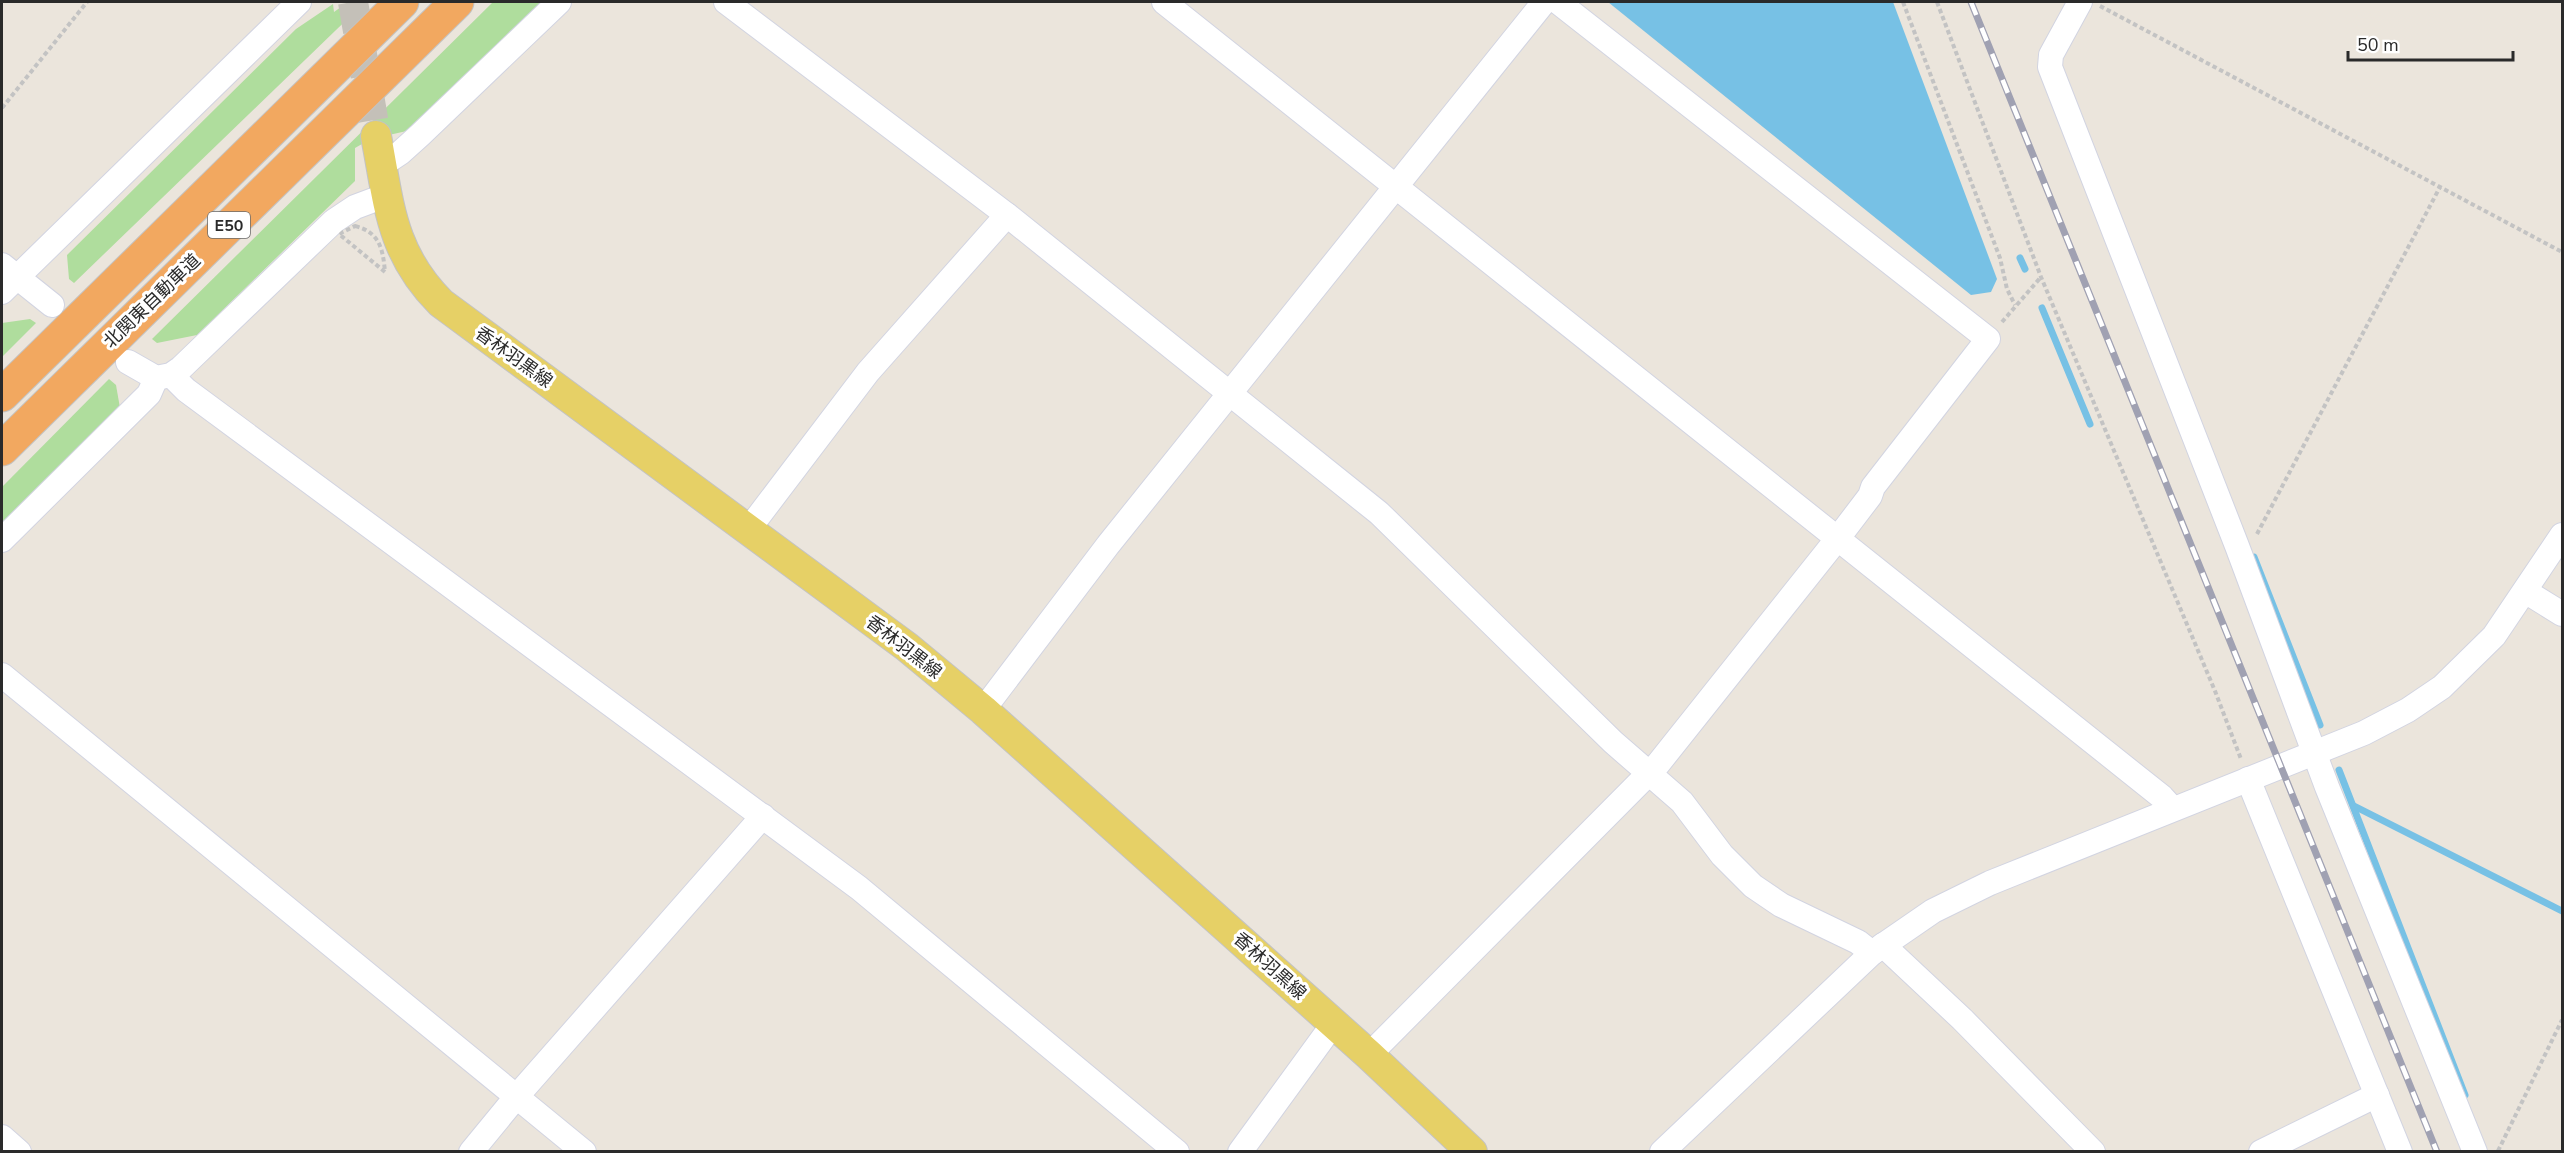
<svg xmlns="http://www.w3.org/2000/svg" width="2564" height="1153" font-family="'Nunito Sans','Noto Sans JP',sans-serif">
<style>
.green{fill:#afdd9d}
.water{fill:#77c1e5}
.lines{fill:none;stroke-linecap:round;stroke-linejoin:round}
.stream{stroke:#77c1e5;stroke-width:7}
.major-tunnel{stroke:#c4c0b8;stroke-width:30;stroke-dasharray:30 15;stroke-linecap:butt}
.minor-casing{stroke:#d2d4e1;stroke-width:26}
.major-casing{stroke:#c3c3c3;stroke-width:32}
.highway-casing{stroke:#c3c3c3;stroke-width:35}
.path{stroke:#c3c3c3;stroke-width:4;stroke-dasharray:4.5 3;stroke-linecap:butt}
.minor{stroke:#fff;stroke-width:24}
.major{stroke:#e6d066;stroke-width:30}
.highway{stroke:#f2a860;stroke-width:33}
.rail-casing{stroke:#a0a1b2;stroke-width:7}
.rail{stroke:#fff;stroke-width:4.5;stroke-dasharray:14;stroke-linecap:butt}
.labels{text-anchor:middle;stroke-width:6;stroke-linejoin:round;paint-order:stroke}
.shield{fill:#fff;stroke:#6a6a6a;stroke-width:1.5}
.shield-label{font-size:16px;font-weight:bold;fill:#2a2a2a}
.street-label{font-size:18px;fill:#2a2a2a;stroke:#fff}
</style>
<rect width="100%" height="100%" fill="#ebe5dc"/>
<!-- green -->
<g class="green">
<polygon points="348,2 365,2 74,283 69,279 67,255 296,29 333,4 334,12"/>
<polygon points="493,2 544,2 411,130 389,135 388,129 355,148 355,181 197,335 157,343 152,339"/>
<polygon points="30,319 36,323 2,357 2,323"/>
<polygon points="109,379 116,385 120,408 2,524 2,487"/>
</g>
<!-- water -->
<polygon class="water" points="1608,2 1893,2 1997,279 1991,292 1971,295"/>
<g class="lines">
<!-- stream -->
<g class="stream">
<polyline points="2020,258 2025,269"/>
<polyline points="2042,308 2090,424"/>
<polyline points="2254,557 2320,725"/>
<polyline points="2339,770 2465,1095"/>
<polyline points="2354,806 2562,911"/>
</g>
<!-- major-tunnel -->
<polyline class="major-tunnel" points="353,2 376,136"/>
<defs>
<g id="minor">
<polyline points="726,2 1007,215 1379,513 1613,742 1682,802 1722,855 1753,886 1781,905 1858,942 1872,953"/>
<polyline points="1164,2 2162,797 2173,809"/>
<polyline points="2080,2 2051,55 2050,67 2237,546 2327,787 2475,1152"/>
<polyline points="382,165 400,153 420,135 559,2"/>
<polyline points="2,265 52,305"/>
<polyline points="2,292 299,2"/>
<polyline points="128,362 156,378 171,375 181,368 334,221 355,207 387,195"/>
<polyline points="171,375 186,390 859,888 1177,1152"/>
<polyline points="748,530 868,372 1007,215"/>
<polyline points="2,540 149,394 156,378"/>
<polyline points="2525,591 2562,614"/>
<polyline points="2,675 584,1152"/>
<polyline points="983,710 1108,545 1544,2"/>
<polyline points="2248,779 2400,1152"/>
<polyline points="1883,945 1962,1019 2093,1152"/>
<polyline points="1369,1055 1658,764 1838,538 1870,496 1873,487 1988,339 1558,2"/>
<polyline points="2,1137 19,1152"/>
<polyline points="471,1152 517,1096 763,816"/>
<polyline points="1240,1152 1334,1023"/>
<polyline points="1662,1152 1872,953 1933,911 1990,883 2364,733 2408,710 2442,687 2494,636 2562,535"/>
<polyline points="2261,1152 2377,1095"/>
</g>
<path id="major" d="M376 136C389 203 390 252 441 303L907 647 983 710 1369 1055 1472 1152"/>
<g id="highway">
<polyline points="2,395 402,2"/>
<polyline points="2,449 457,2"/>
</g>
</defs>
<!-- minor casing -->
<use href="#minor" class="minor-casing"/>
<!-- major casing -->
<use href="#major" class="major-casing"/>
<!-- highway casing -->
<use href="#highway" class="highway-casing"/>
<!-- path -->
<g class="path">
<polyline points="1903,2 2000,258 2007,289 2015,305"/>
<polyline points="1937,2 2041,277 2215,691 2241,759"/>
<polyline points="2100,6 2562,252"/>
<polyline points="2,108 87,2"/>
<path d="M355 226C380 232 383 250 385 272L339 234Z"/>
<polyline points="2002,322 2041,277"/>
<polyline points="2257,534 2440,187"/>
<polyline points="2498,1151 2562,1020"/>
</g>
<!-- minor -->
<use href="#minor" class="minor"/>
<!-- major -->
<use href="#major" class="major"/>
<!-- highway -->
<use href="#highway" class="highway"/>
<defs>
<polyline id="rail" points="1971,2 2437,1152"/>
</defs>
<!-- rail casing -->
<use href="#rail" class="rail-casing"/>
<!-- rail -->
<use href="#rail" class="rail"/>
</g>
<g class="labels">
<!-- shield labels -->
<rect class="shield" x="208" y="212" width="42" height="26" rx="4.5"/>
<g class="shield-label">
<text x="229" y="231">E50</text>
</g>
<!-- street labels -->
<g class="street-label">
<text transform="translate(152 301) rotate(-44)" y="6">北関東自動車道</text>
<text transform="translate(514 357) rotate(36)" y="6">香林羽黒線</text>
<text transform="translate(904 647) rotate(38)" y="6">香林羽黒線</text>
<text transform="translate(1270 966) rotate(42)" y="6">香林羽黒線</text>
</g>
</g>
<!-- border -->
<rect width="2564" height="1153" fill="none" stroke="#2a2a2a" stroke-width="6"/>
<!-- scale -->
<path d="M2348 51v9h165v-9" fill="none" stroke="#2a2a2a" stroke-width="3"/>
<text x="2357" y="51" font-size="18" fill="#2a2a2a" stroke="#ffffff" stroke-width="4.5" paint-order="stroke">50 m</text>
</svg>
